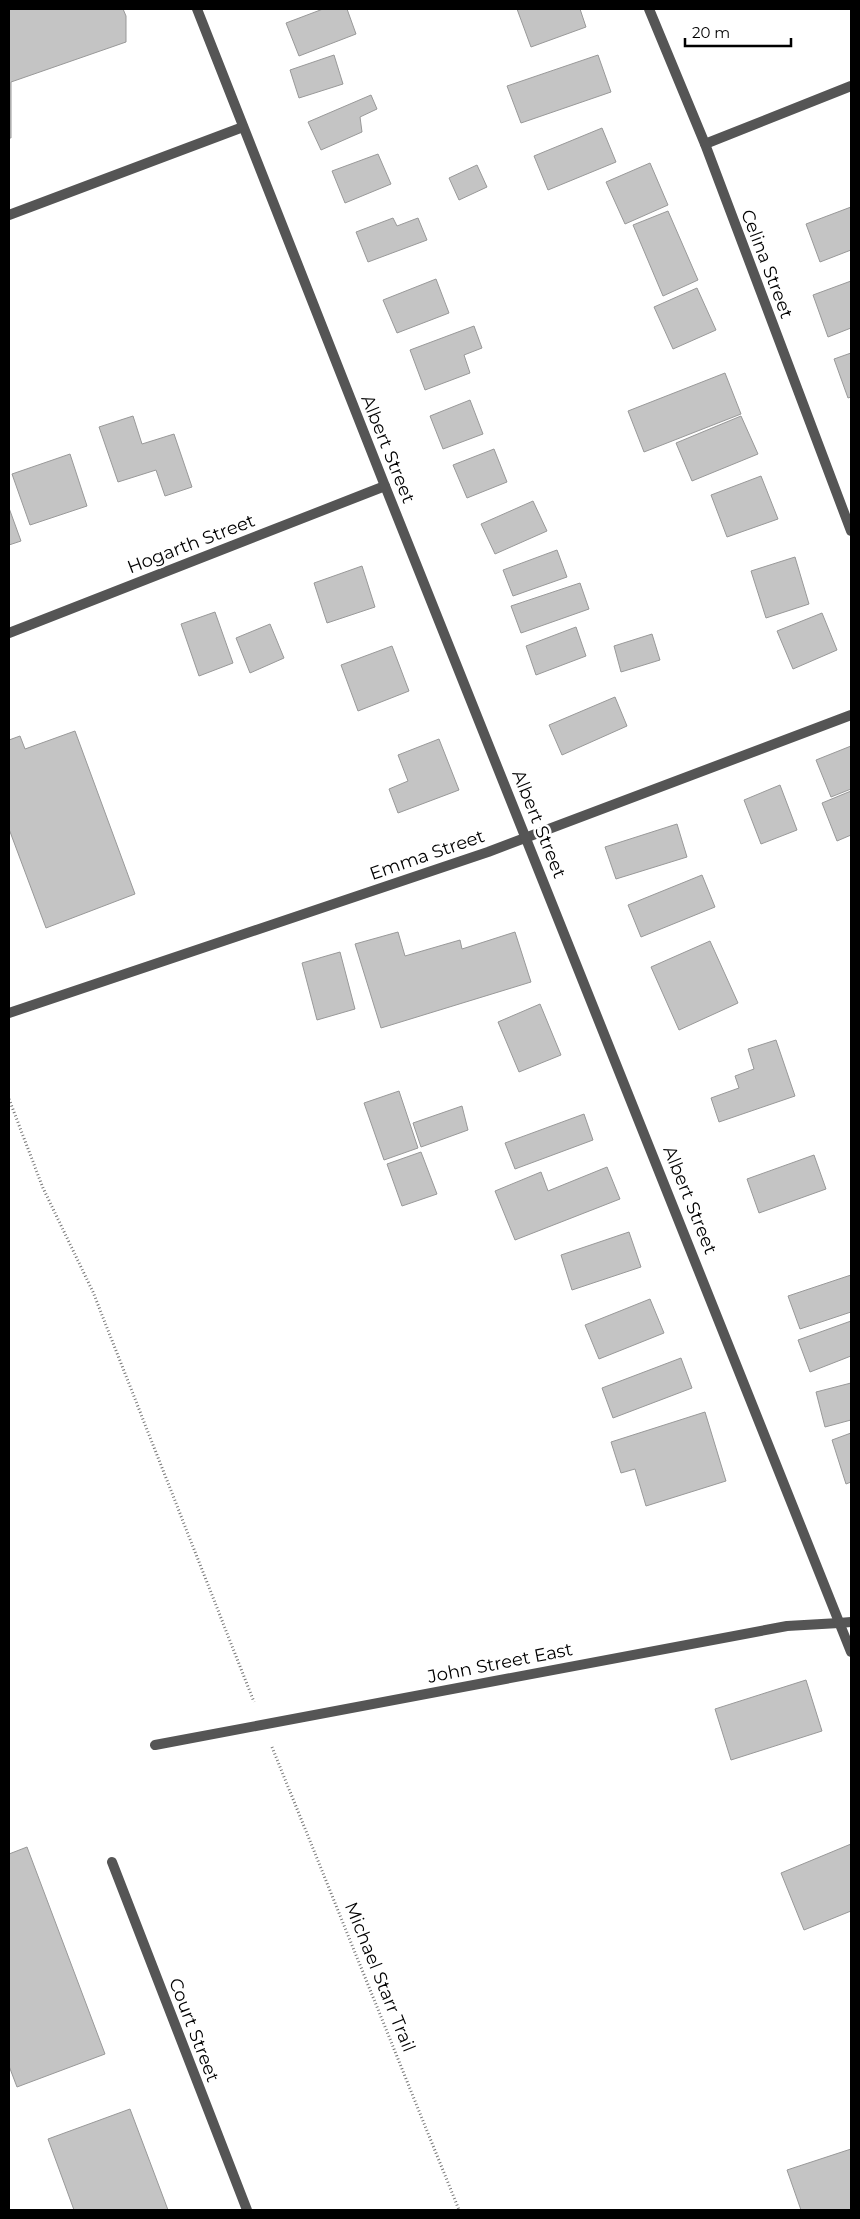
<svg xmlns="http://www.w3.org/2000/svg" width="860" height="2219" font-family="Montserrat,sans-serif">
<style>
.building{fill:#c4c4c4;stroke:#999}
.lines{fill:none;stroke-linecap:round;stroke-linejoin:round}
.path{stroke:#777;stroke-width:3;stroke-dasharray:1 2.5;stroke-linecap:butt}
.service{stroke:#555;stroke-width:10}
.minor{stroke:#555;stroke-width:10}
.tertiary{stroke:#555;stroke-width:10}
.labels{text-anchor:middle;stroke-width:5;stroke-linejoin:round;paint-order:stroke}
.street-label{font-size:18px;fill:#000;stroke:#fff}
</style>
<rect width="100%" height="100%" fill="#fff"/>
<!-- building -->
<g class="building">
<polygon points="9,9 123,9 126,16 126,42 11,82 11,138 9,138"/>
<polygon points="323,9 347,9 356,34 299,56 286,23"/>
<polygon points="517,9 580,9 586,27 531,47"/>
<polygon points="334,55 343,84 299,98 290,70"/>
<polygon points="598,55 611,92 521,123 507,86"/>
<polygon points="371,95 377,109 360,117 362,132 321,150 308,122"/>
<polygon points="602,128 616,162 548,190 534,156"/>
<polygon points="378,154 391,184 345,203 332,171"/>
<polygon points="650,163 668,205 625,224 606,182"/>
<polygon points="477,165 487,187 459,200 449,178"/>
<polygon points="851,207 851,250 820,262 806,224"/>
<polygon points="668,211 698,280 663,296 633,225"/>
<polygon points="393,218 397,226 418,218 427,240 368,262 356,232"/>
<polygon points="436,279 449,313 397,333 383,300"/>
<polygon points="851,281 851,328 828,337 813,295"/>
<polygon points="697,288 716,330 673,349 654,307"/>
<polygon points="474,326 482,348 464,355 470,373 425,390 410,350"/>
<polygon points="851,353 851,397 848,398 834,359"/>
<polygon points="725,373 741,414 644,452 628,411"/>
<polygon points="470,400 483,434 443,449 430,416"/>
<polygon points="133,416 142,444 174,434 192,487 165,496 156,470 118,482 99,427"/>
<polygon points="741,416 758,454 692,481 676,443"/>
<polygon points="494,449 507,482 467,498 453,465"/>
<polygon points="70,454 87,506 30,525 12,474"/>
<polygon points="761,476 778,519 727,537 711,495"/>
<polygon points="533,501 547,531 495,554 481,524"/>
<polygon points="9,508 21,541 9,545"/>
<polygon points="557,550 567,577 513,596 503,570"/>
<polygon points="795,557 809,604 766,618 751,571"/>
<polygon points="362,566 375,607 327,623 314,583"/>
<polygon points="580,583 589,609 521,633 511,606"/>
<polygon points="215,612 233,663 199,676 181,624"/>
<polygon points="822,613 837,650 793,669 777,631"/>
<polygon points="270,624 284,658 250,673 236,638"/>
<polygon points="576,627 586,656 536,675 526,646"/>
<polygon points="652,634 660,660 621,672 614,646"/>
<polygon points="392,646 409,691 358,711 341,665"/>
<polygon points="615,697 627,726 562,755 549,725"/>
<polygon points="75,731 135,894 46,928 9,829 9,740 20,736 25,749"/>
<polygon points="439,739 459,790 398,813 389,789 408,781 398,755"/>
<polygon points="851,746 851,789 831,797 816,760"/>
<polygon points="780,785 797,830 761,844 744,800"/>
<polygon points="851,791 851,835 837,841 822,803"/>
<polygon points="677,824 687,857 616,879 605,847"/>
<polygon points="702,875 715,907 641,937 628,905"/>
<polygon points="398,932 405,956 460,940 462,949 515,932 531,982 381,1028 355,944"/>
<polygon points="710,941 738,1003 679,1030 651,967"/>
<polygon points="340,952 355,1009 317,1020 302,963"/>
<polygon points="540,1004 561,1055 519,1072 498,1022"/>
<polygon points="776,1040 795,1096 719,1122 711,1098 739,1088 735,1076 754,1069 748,1049"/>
<polygon points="399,1091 418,1148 384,1160 364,1103"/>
<polygon points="462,1106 468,1130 421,1147 413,1123"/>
<polygon points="584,1114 593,1140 515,1169 505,1143"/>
<polygon points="421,1152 437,1194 402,1206 387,1164"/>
<polygon points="814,1155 826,1189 759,1213 747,1179"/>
<polygon points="607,1167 620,1199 515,1240 495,1191 541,1172 548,1191"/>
<polygon points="629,1232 641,1267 572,1290 561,1255"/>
<polygon points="851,1275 851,1312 800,1329 788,1296"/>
<polygon points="650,1299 664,1333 599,1359 585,1325"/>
<polygon points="851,1321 851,1356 810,1372 798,1340"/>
<polygon points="681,1358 692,1388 613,1418 602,1388"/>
<polygon points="851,1383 851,1420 825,1427 816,1392"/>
<polygon points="705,1412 726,1481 646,1506 635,1469 621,1473 611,1442"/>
<polygon points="851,1433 851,1482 846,1484 832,1440"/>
<polygon points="806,1680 822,1731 731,1760 715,1709"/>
<polygon points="851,1844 851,1911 804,1930 781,1873"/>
<polygon points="27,1847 105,2054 17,2087 9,2066 9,1854"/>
<polygon points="130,2109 168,2210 74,2210 48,2139"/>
<polygon points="851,2149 851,2210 801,2210 787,2170"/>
</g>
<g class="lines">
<!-- path -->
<g class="path">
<polyline points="9,1099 43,1188 93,1292 254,1702"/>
<polyline points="272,1747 459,2210"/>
</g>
<!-- service -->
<g class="service">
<polyline points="9,215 243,127"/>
<polyline points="112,1862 247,2210"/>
</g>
<!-- minor -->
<g class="minor">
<polyline points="705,144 851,86"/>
<polyline points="9,633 385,486"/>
<polyline points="9,1013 488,852 851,715"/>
<polyline points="155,1745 787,1626 839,1623"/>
</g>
<!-- tertiary -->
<g class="tertiary">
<polyline points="197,9 385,486 851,1652"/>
<polyline points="649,9 705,144 851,531"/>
<polyline points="839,1623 851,1622"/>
</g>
</g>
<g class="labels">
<!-- street labels -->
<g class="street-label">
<text transform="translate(767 264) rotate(69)" y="6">Celina Street</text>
<text transform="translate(388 449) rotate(68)" y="6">Albert Street</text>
<text transform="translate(191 544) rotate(-21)" y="6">Hogarth Street</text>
<text transform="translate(539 824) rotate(68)" y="6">Albert Street</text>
<text transform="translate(427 855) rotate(-19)" y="6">Emma Street</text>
<text transform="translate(690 1200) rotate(68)" y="6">Albert Street</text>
<text transform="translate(500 1663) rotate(-11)" y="6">John Street East</text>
<text transform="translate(380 1977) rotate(68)" y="6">Michael Starr Trail</text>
<text transform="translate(194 2030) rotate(69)" y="6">Court Street</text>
</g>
</g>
<!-- border -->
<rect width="860" height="2219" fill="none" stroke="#000000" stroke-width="20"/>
<!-- scale -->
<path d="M685 38v8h106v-8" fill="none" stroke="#000000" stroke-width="2.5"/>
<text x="692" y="38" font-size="15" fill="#000000" stroke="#ffffff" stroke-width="4" paint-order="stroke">20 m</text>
</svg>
